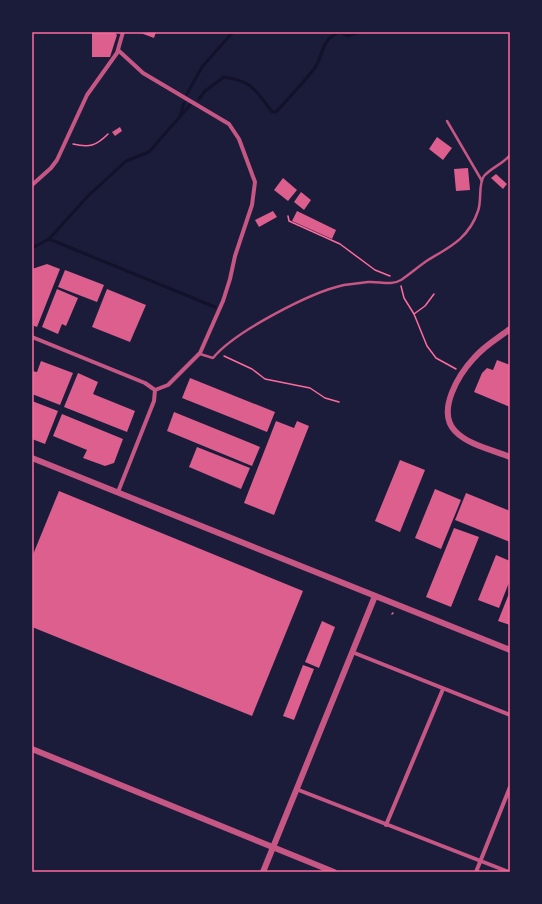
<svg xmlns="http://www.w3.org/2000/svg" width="542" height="904" font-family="Jost,sans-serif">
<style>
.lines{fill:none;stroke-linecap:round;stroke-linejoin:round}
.stream{stroke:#12122b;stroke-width:3}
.building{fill:#dd5f8e}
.path{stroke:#ff6b9d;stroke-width:1.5}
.service{stroke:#c65784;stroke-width:2.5}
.minor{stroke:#c65784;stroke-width:4}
.tertiary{stroke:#c65784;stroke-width:6}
.neatline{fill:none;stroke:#ff6b9d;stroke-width:1.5}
</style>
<rect width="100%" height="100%" fill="#1b1b3a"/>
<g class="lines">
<!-- stream -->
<g class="stream">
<polyline points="187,94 202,67 233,32"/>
<path d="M199 99 205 91 224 77C252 81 256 90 272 112H276C289 98 302 84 314 69 324 56 320 39 340 32L347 36 360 32"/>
<polyline points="180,117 184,103"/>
<polyline points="49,239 215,307"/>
<polyline points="32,248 49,239 87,197 126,161 149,152 190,105"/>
</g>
</g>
<!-- building -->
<g class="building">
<polygon points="110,32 114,32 117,35 110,57 92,57 92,33"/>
<polygon points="138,32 156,32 154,38"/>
<polygon points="120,127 122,131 115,136 112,132"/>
<polygon points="437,137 452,148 443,160 429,149"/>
<polygon points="468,168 470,190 456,191 454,169"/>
<polygon points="496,174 507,184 503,189 491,178"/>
<polygon points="283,178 297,190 288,201 274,190"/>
<polygon points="301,192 311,200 304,210 294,202"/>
<polygon points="273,211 277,217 259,227 255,220"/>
<polygon points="297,211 336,230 332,239 292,221"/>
<polygon points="47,264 60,269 37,327 32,325 32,269"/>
<polygon points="65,270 104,285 97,302 58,287"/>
<polygon points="57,289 78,298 66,326 62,324 58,334 42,327"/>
<polygon points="107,289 146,305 130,342 92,327"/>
<polygon points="497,360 510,365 510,407 474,392 482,373 487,368 493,370"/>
<polygon points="41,361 73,373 60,405 32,394 32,371 37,372"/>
<polygon points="78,373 98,382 93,394 135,411 127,432 64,407"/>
<polygon points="190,378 275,412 267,432 182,398"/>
<polygon points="32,401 58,411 45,444 32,439"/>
<polygon points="174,412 260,447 252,466 167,431"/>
<polygon points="62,414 123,439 114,463 105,466 83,458 87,450 53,436"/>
<polygon points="276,421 294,428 297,421 309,426 274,515 244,503"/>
<polygon points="197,447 250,468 241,489 189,467"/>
<polygon points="400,460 425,470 400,532 375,521"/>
<polygon points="435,489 461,500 441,549 415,538"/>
<polygon points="59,491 303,591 252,716 32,627 32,557"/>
<polygon points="466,493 510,511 510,542 455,520"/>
<polygon points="454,528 479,537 451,607 426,597"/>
<polygon points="496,555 510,561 510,580 499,608 478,600"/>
<polygon points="510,591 510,625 498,621"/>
<polygon points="322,621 335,627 319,668 305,662"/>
<polygon points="303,665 314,669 294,720 283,716"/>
</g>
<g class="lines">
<!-- path -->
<g class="path">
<path d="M73 144C89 148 96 146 108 134"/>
<polyline points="288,216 289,221 340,244 375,270 390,276"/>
<polyline points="401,286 404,298 414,314 427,346 436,358 456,369"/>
<polyline points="414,314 425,306 434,294"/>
<polyline points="224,356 252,369 265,379 310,388 325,398 339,402"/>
<polyline points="392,614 393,613"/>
</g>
<!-- service -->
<g class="service">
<polyline points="447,121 482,181"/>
<path d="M200 354 213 358C234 332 311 292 344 285 352 284 360 283 368 282 379 281 391 286 401 280 410 274 419 266 428 260 450 247 469 238 478 211 482 201 478 183 484 176 492 167 503 164 510 155"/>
</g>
<!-- minor -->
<g class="minor">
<polyline points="118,50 143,73 229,124 239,139 255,182 252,205 235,256 230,279 223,301 200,353 168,385 155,390"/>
<polyline points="32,185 51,168 57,160 87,95 117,53 123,32"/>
<polyline points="32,337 145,383 155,390 154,401 118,492"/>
<polyline points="352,652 510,715"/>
<polyline points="296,789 509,872"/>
<polyline points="386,825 443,689"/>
<polyline points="476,872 510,787"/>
</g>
<!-- tertiary -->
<g class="tertiary">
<path d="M510 329C498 338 484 346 474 358 459 374 436 411 455 431 468 445 493 450 510 457"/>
<polyline points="32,458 510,650"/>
<polyline points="32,749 334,872"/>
<polyline points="263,872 375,596"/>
</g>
</g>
<!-- border -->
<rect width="542" height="904" fill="none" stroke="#1b1b3a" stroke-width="66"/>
<rect x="33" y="33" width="476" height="838" class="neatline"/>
</svg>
